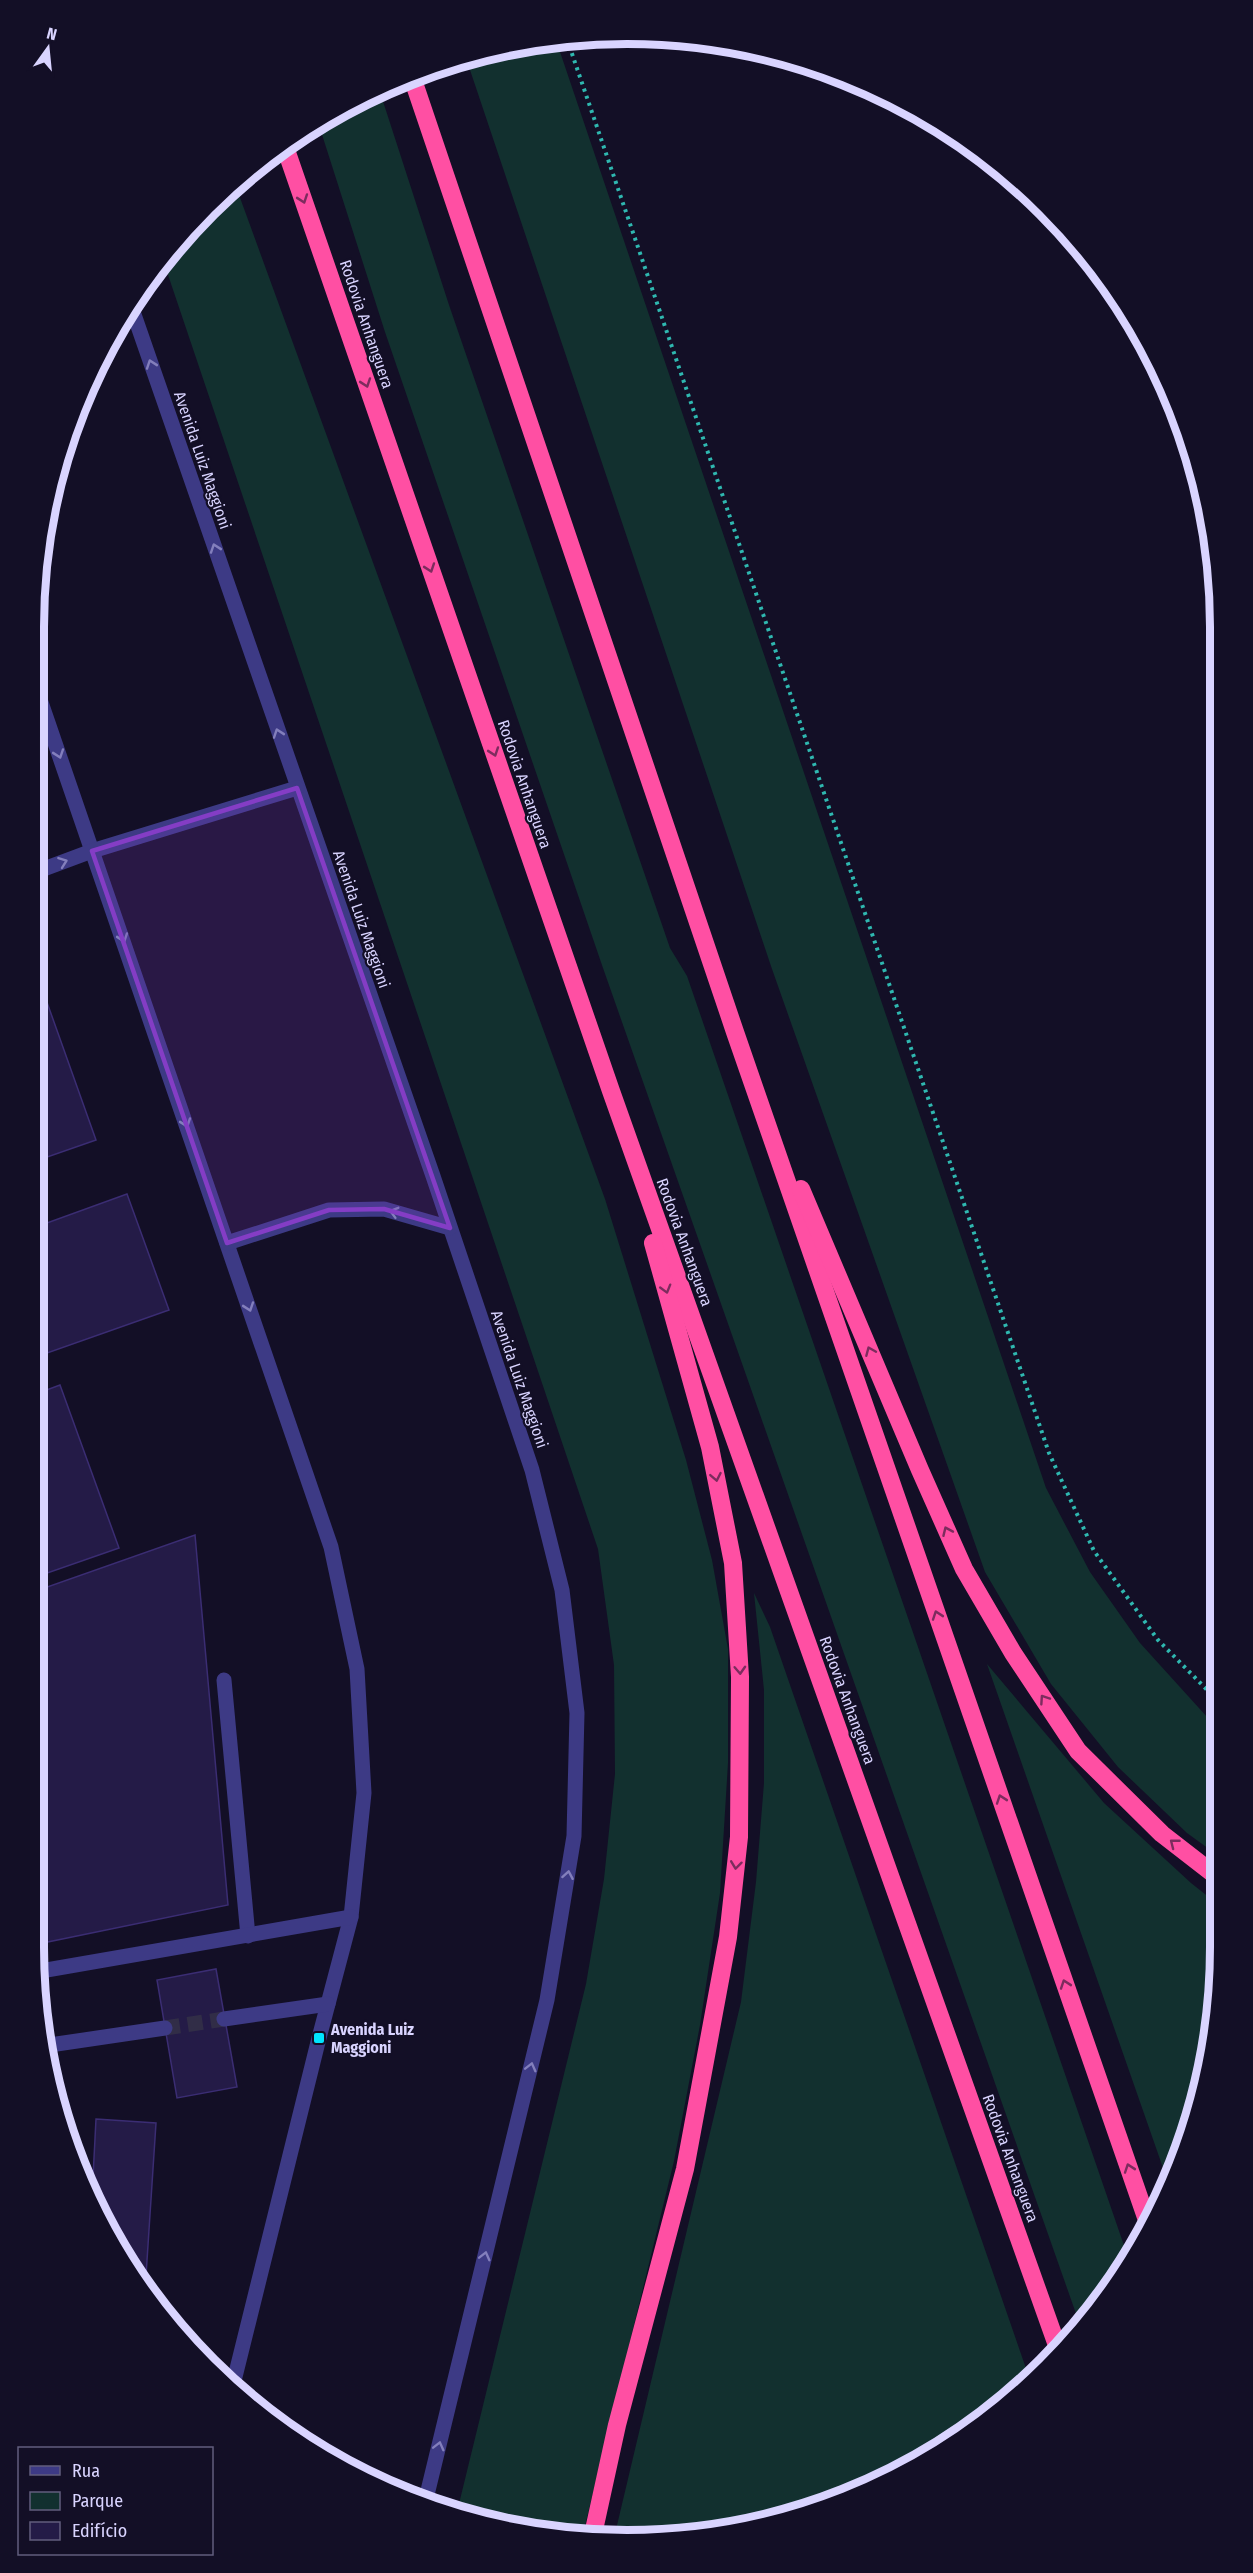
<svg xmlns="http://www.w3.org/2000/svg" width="1253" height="2573" font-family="'Fira Sans Condensed',sans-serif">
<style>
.green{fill:#12302f}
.building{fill:#241b47;stroke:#3b2d73;stroke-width:1.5}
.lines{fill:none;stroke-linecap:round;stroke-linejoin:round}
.minor-tunnel{stroke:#312d47;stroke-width:15;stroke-dasharray:15 8;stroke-linecap:butt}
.path{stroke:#2fb8b0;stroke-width:4;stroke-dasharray:3 4.5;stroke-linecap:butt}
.minor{stroke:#3d3a85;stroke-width:15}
.highway{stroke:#ff4fa3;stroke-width:18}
.oneway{stroke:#7d2c5e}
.oneway2{stroke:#837fbc}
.marked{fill:#843dc5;fill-opacity:0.2;stroke:#843dc5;stroke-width:4.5;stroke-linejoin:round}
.poi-dot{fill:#00e5ff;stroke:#130f26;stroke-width:2}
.labels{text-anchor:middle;stroke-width:4.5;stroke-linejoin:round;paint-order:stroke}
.street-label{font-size:16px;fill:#d9d4ff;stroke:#130f26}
.poi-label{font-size:16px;font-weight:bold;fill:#d9d4ff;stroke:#130f26;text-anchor:start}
.rim{fill:none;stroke:#d9d4ff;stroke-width:8}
</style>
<rect width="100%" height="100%" fill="#130f26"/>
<!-- green -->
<g class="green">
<polygon points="556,40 1046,1488 1090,1572 1140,1643 1208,1718 1219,1727 1220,1857 1187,1833 1118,1767 1051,1684 985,1572 772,969 466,58 511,44"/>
<polygon points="379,89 449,305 670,948 687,976 1129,2260 1120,2276 1080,2325 603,968 385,332 318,122"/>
<polygon points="235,184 605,1199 686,1460 712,1560 728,1649 728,1763 720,1893 700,2025 674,2161 582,2538 510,2529 457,2512 586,1984 604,1879 615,1774 614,1665 598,1549 163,260 207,207"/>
<polygon points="754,1593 770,1627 1030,2380 988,2418 889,2479 780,2520 704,2535 614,2538 741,2002 756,1882 764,1783 764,1690"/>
<polygon points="987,1664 1104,1803 1191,1883 1220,1906 1220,1947 1209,2063 1175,2174 1169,2185"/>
</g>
<!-- building -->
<g class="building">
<polygon points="33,963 96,1140 33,1162"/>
<polygon points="127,1194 169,1310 33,1358 33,1228"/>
<polygon points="60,1385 119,1548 33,1578 33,1395"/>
<polygon points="195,1535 228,1905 33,1945 33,1592"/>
<polygon points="216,1969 237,2087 177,2098 157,1980"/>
<polygon points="96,2119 156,2123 145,2291 112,2243 92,2197"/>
</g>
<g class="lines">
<!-- minor-tunnel -->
<polyline class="minor-tunnel" points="165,2028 224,2019"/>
<!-- path -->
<polyline class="path" points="567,39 1049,1453 1094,1551 1158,1640 1219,1702"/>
<!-- minor -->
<g class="minor">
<polyline points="130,303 433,1176 532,1470 562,1590 577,1713 574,1836 547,2000 425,2503"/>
<polyline points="33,679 331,1547 357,1669 364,1793 351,1917 319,2038 232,2389"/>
<polyline points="33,873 92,851 297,788"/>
<polyline points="227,1243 329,1210 384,1209 450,1228"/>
<polyline points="224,1680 248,1936"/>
<polyline points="35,1972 351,1917"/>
<polyline points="224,2019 328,2004"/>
<polyline points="43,2046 165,2028"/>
</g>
<!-- highway -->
<g class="highway">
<polyline points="411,74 735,1032 1148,2223"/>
<polyline points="284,144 611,1091 1059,2351"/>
<polyline points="801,1189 920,1470 964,1569 1013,1653 1078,1751 1162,1834 1220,1879"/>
<polyline points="592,2539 617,2425 685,2169 728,1937 739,1837 740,1677 733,1563 710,1447 653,1243"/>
</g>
</g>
<!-- one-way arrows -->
<defs><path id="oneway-chevron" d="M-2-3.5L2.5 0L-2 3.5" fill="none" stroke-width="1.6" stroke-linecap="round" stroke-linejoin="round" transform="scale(1.5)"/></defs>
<g class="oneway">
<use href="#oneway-chevron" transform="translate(303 199) rotate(71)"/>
<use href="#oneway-chevron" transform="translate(366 383) rotate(71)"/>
<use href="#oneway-chevron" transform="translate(430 568) rotate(71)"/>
<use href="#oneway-chevron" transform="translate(494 752) rotate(71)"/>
<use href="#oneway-chevron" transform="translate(666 1289) rotate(74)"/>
<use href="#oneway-chevron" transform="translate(870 1351) rotate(-113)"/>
<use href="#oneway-chevron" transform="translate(716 1477) rotate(79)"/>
<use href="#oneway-chevron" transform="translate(947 1531) rotate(-114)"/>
<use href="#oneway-chevron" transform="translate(937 1615) rotate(-109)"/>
<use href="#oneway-chevron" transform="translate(740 1670) rotate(87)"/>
<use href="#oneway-chevron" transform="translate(1044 1699) rotate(-124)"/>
<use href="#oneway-chevron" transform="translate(1001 1799) rotate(-109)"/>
<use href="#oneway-chevron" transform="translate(1174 1843) rotate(-142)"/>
<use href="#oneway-chevron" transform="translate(736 1865) rotate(97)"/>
<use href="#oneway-chevron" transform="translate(1065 1984) rotate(-109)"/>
<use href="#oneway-chevron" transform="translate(1129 2168) rotate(-109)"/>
</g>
<g class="oneway2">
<use href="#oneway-chevron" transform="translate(151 364) rotate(-109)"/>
<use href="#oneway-chevron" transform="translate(215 548) rotate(-109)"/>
<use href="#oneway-chevron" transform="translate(278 733) rotate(-109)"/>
<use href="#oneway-chevron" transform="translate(59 754) rotate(71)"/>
<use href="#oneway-chevron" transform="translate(63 862) rotate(-20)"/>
<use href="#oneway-chevron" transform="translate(123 938) rotate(71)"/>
<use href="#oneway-chevron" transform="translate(186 1123) rotate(71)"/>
<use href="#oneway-chevron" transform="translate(394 1212) rotate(-164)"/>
<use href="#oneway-chevron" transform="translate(249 1307) rotate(71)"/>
<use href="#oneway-chevron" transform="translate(568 1875) rotate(-80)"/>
<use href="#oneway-chevron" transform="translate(531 2067) rotate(-76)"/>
<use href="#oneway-chevron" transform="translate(485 2256) rotate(-76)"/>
<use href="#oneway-chevron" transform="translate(439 2446) rotate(-76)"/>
</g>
<!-- marked area -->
<path class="marked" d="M297 788 450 1228 384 1209 329 1210 227 1243 92 851Z"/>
<!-- markers -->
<rect class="poi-dot" x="313" y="2032" width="12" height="12" rx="3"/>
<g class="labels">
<!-- street labels -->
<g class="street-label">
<text transform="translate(367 324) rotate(71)" y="6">Rodovia Anhanguera</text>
<text transform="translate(203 460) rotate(71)" y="6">Avenida Luiz Maggioni</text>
<text transform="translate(525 784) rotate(71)" y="6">Rodovia Anhanguera</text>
<text transform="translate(362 919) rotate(71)" y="6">Avenida Luiz Maggioni</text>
<text transform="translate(685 1242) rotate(70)" y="6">Rodovia Anhanguera</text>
<text transform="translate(520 1379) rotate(71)" y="6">Avenida Luiz Maggioni</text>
<text transform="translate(848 1700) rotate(70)" y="6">Rodovia Anhanguera</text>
<text transform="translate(1011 2158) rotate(70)" y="6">Rodovia Anhanguera</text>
</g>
<!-- poi labels -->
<g class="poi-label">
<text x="331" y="2035">Avenida Luiz<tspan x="331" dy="18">Maggioni</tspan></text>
</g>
</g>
<!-- crop -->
<path d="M0 0H1253V2573H0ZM627 44H627A583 583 0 0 1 1210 627V1947A583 583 0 0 1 627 2530H627A583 583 0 0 1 44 1947V627A583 583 0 0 1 627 44Z" fill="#130f26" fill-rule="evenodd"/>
<path class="rim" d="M627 44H627A583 583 0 0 1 1210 627V1947A583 583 0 0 1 627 2530H627A583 583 0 0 1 44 1947V627A583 583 0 0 1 627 44Z"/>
<!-- legend -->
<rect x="18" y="2447" width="195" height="108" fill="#130f26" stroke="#625e7d" stroke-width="1.5"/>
<rect x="30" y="2466" width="30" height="9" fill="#3d3a85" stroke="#625e7d" stroke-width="1.5"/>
<text x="72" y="2477" font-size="18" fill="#d9d4ff">Rua</text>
<rect x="30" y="2492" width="30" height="18" fill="#12302f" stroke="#625e7d" stroke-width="1.5"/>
<text x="72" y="2507" font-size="18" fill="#d9d4ff">Parque</text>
<rect x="30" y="2522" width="30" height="18" fill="#241b47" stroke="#625e7d" stroke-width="1.5"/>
<text x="72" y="2537" font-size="18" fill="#d9d4ff">Edifício</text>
<!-- north arrow -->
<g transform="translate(48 48) rotate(15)" stroke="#130f26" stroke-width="4.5" paint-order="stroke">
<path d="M0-4.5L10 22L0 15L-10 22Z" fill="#d9d4ff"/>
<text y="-9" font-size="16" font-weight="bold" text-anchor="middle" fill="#d9d4ff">N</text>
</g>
</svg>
